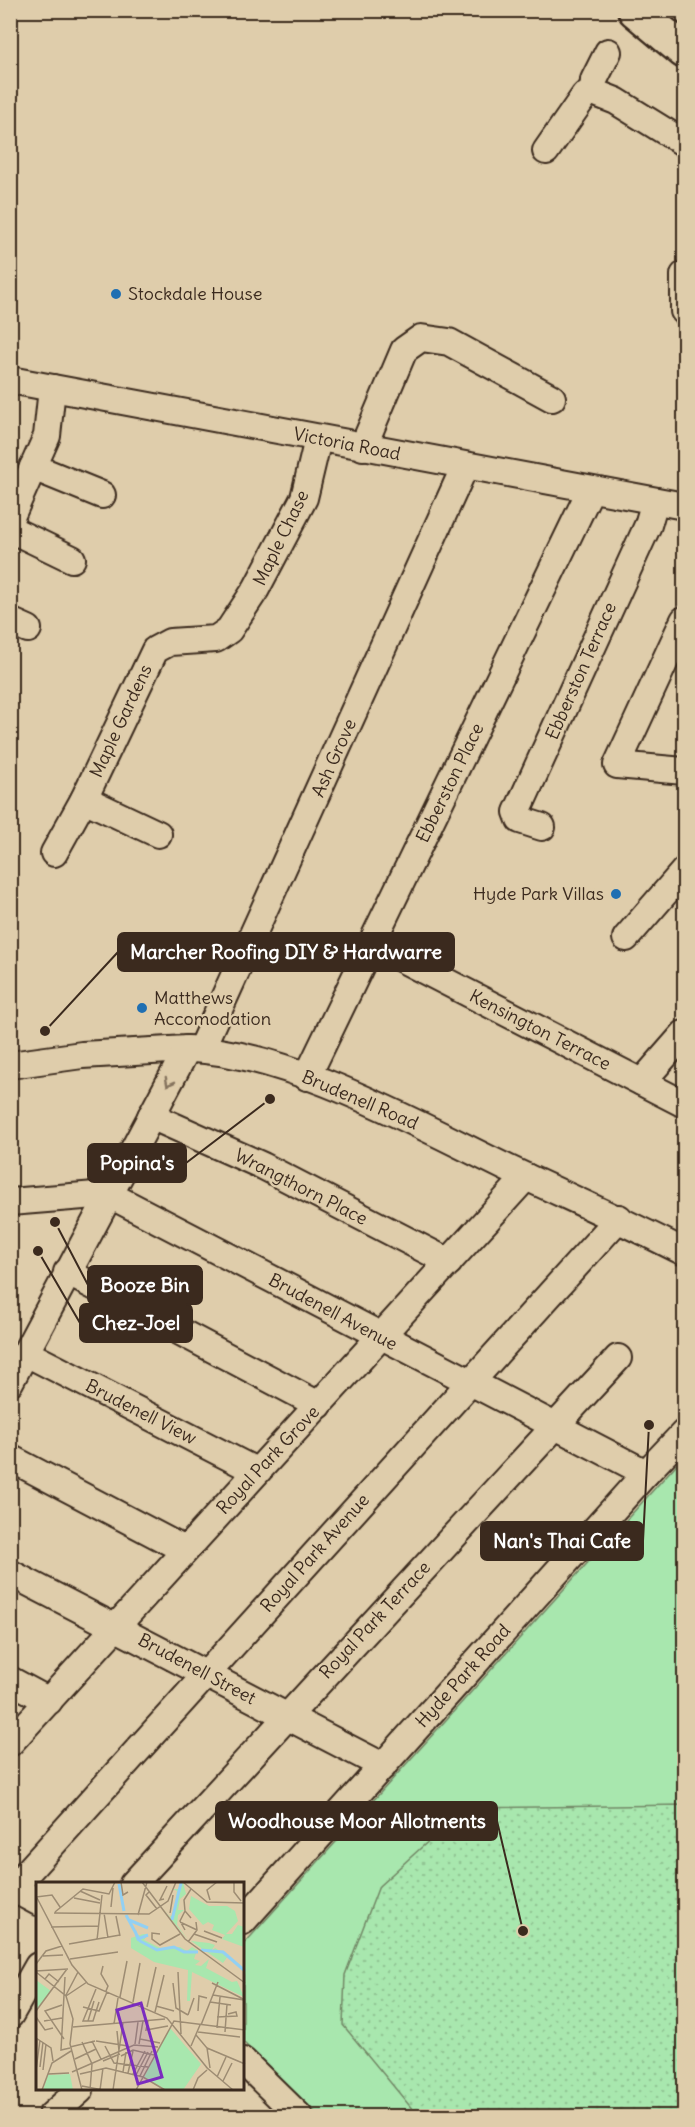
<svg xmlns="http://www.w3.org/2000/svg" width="695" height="2127" font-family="Delius,sans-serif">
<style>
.green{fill:#a8e7ae;stroke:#728866;stroke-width:1.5}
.garden{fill:url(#garden-dots);stroke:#728866;stroke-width:1.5}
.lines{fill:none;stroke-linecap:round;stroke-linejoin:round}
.minor-casing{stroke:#3b2a1e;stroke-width:30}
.highway-casing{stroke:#3b2a1e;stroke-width:38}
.minor{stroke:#dfcdab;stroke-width:26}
.highway{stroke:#dfcdab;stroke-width:33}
.oneway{stroke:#85735d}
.poi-dot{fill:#1f6fb2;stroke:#dfcdab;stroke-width:2}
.labels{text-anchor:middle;stroke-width:4.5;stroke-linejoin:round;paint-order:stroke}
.poi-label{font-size:18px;fill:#3b2a1e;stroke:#dfcdab;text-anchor:start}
.street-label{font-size:18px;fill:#3b2a1e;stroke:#dfcdab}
.inset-river{fill:none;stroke:#92d0f3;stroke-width:3}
.inset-road{fill:none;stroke:#9d8c73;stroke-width:1.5}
.view{fill:#7b2cbf;fill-opacity:0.15;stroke:#7b2cbf;stroke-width:3}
.inset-edge{fill:none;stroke:#3b2a1e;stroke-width:3}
.leader{fill:none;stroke:#3b2a1e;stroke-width:2}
.callout-dot{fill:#3b2a1e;stroke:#dfcdab;stroke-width:2}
.callout{fill:#3b2a1e;stroke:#3b2a1e;stroke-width:2}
.callout-label{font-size:20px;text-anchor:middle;font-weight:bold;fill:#fff}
</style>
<defs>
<pattern id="garden-dots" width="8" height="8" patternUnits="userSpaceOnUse" patternTransform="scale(1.5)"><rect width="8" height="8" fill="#a8e7ae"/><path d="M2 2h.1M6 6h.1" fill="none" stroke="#92c695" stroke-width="1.8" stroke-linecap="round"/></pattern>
</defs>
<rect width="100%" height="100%" fill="#dfcdab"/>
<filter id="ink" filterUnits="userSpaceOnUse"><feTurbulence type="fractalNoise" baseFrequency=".0167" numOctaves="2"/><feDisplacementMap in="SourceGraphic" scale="12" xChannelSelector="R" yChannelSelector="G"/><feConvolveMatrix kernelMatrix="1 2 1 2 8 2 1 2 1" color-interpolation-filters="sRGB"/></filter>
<g filter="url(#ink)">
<!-- green -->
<polygon class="green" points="684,1456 684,2116 319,2116 243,2042 243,1945"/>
<!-- garden -->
<polygon class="garden" points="684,1805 684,2116 418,2116 343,2025 345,1975 379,1886 465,1808"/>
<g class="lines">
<defs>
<g id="minor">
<polyline points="593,92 594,80 608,52"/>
<polyline points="546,151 585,95 593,92 616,101 684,143"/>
<polyline points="684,275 684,311"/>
<polyline points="10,380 684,506"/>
<polyline points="363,447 404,350 421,338 449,342 552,398"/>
<polyline points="33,467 102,495"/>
<polyline points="10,519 47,436 52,388"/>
<polyline points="10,529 72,559"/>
<polyline points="684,620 617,765 684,771"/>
<polyline points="10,621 28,629"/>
<polyline points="84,799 158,834"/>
<polyline points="542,827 520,820 517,812 648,525 655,501"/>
<polyline points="54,853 84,799 155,650 170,642 216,639 229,630 256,589 304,498 318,439"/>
<polyline points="626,938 684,871"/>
<polyline points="396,956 684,1104"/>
<polyline points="201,1049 465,466"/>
<path d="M10 1065 82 1055 187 1049C286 1051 418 1125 507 1168 566 1196 626 1222 684 1252"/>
<polyline points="307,1077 591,489"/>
<polyline points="642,1082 684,1034"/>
<polyline points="151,1116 263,1166 449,1262"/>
<polyline points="10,1202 108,1194 646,1473"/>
<polyline points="67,1272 319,1405"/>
<polyline points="26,1353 256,1471"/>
<polyline points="10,1382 187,1049"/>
<polyline points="10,1458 185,1550"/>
<polyline points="10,1573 383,1766"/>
<polyline points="10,1680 49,1701"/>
<polyline points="10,1743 526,1177"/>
<polyline points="133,1884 618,1358"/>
<polyline points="10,1887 38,1902"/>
<polyline points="13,1888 619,1218"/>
<polyline points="243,1921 646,1473 684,1433"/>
<polyline points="10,2015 38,1966"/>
<polyline points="243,2061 299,2116"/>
<polyline points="51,2116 80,2090"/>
</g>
<polyline id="highway" points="635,10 684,51"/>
</defs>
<!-- minor casing -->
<use href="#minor" class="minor-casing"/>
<!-- highway casing -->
<use href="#highway" class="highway-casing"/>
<!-- minor -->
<use href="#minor" class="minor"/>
<!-- highway -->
<use href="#highway" class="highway"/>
</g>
<!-- one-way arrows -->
<defs><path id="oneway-chevron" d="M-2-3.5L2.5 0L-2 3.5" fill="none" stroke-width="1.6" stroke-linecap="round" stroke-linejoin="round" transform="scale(1.5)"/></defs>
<use class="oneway" href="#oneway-chevron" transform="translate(169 1082) rotate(118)"/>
</g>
<!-- markers -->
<g class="poi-dot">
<circle cx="116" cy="294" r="6"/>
<circle cx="616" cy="894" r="6"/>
<circle cx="142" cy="1008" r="6"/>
</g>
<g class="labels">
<!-- poi labels -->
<g class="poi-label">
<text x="128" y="300">Stockdale House</text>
<text x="604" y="900" text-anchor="end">Hyde Park Villas</text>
<text x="154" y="1004">Matthews<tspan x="154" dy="21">Accomodation</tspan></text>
</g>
<!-- street labels -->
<g class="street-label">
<text transform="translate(347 444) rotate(11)" y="6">Victoria Road</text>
<text transform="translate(281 538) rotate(-64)" y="6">Maple Chase</text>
<text transform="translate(581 671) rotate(-66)" y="6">Ebberston Terrace</text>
<text transform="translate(121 721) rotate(-65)" y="6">Maple Gardens</text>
<text transform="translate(334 758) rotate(-66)" y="6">Ash Grove</text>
<text transform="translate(450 783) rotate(-64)" y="6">Ebberston Place</text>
<text transform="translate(540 1030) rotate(27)" y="6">Kensington Terrace</text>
<text transform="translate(360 1100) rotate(23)" y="6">Brudenell Road</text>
<text transform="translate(301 1187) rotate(27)" y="6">Wrangthorn Place</text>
<text transform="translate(333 1312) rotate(28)" y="6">Brudenell Avenue</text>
<text transform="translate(141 1412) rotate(27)" y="6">Brudenell View</text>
<text transform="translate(268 1460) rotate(-47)" y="6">Royal Park Grove</text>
<text transform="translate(315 1553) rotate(-48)" y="6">Royal Park Avenue</text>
<text transform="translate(375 1620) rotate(-47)" y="6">Royal Park Terrace</text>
<text transform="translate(197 1669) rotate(28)" y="6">Brudenell Street</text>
<text transform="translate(463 1676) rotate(-48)" y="6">Hyde Park Road</text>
</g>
</g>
<!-- overview -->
<g transform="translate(36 1882)">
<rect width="208" height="208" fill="#dfcdab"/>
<path d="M147 0 150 12 144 17 142 28H148L142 33 141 43 152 58 126 26 134 35 137 32 141 9 137 7H142ZM155 14 173 24H191L199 29 202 39 190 52H196L202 43 208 45V65L186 57 189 53 176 48 178 43 172 40 167 43 153 27ZM155 59 173 61 179 63 174 71 179 66 192 74 187 81ZM0 98 15 109 0 128ZM134 146 165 182 147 208H130L108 195ZM34 192 37 208H7L12 193Z" fill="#a8e7ae"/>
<path d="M107 52H112L108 58 124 66 144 65 151 69 156 65 161 68 158 77 164 79 159 83 165 84 173 77 170 86 196 100 201 99 208 115 156 90 154 119H151L152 88 118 80 95 66V56Z" fill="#a8e7ae"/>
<path d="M133 182 128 199 132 201 131 206 113 193 115 186Z" fill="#a8e7ae"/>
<path class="inset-river" d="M83 2 88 29M90 33 104 59 121 68 138 65 148 70H162M93 38 112 46M136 38 145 1M99 49 102 57 112 53M165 68 187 70 209 89"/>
<path class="inset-road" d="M85 0 87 13 92 10M106 0 149 57 209 101M147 0 171 20 209 21M198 0V10L205 19M44 9 64 18M113 10 110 13 121 27M0 14 36 83 52 102 131 136 172 187M0 15 16 13 24 25M38 16 64 21M128 17 124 18 131 4M174 18 171 8 181 0M75 25 77 6M149 29 144 39 149 48M19 30 47 7 73 12 79 0M18 31 113 32 132 19 140 0M68 31 72 56M134 31 137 13M102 33 111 0M80 34 84 54M155 36 149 29 148 18 155 7M144 40 161 48M15 45 62 44M168 49 186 56M124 52 116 51V57L124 63 144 52M158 52 181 60M61 58 66 13M152 60 161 48 160 40M33 62 84 53M7 74 27 73M34 77 82 70M0 82 10 69 26 64M67 84 65 92 72 104 70 109M0 89 32 87M0 90 30 114 37 137 34 162 46 208M142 90 145 152M29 95 25 168 34 166M9 97 13 92 23 100M137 101 140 126 152 133M176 101 209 118M60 107 47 139H57L63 120M30 113 42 90M177 113 208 118M30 114 51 100M84 115 91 79M97 120 104 81M174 120 195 123M26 123 9 129 28 157M120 124 138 129M47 125 63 129 71 110M111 125 120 85M0 129 31 87M162 129 163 114 171 116M119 130 128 93M152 133 158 116M0 135 9 148 17 146M181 135 201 134 200 130 192 132M8 139 26 136M52 139 58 119M112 139 110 148 132 144M78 142 82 116M165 143 182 100M37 145 129 137M181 146 184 115M81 149 83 169M162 150 204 155M189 150 191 122M160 153 171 166 174 186M0 156 15 166 17 179M104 157 124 161M56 159 65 177M60 159 92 164M46 160 56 182 54 208M99 162 102 140M103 162 107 139M69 164 78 181 112 185M155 164 164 143M34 165 59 159M171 166 209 182M85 174 97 168 118 173M39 177 60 167M67 179 84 172M0 180 1 157M4 185 7 160M170 185 197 208M0 188 4 158M7 188 10 162M36 190 98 163 122 165M87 190 90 170M92 191 97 169M12 192 33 191M44 192 70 186 107 195 129 208M97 192 109 169M100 193 112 170M104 194 116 169M181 195 190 175M187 199 196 181M46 204 67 208M6 208 16 181 35 169M64 208 67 186M77 208 87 141M100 208 138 139 209 148M157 208 162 196 171 188"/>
<path class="view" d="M105 121 126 195 102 202 81 128Z"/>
<rect width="208" height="208" class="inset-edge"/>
</g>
<!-- callouts -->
<path class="leader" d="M45 1031L118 952M270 1099L186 1163M55 1222L88 1285M38 1251L80 1323M649 1425L643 1541M523 1931L497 1821"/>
<g class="callout-dot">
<circle cx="45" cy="1031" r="6"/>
<circle cx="270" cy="1099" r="6"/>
<circle cx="55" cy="1222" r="6"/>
<circle cx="38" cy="1251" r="6"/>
<circle cx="649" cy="1425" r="6"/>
<circle cx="523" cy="1931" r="6"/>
</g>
<g class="callout">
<rect x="118" y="933" width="336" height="38" rx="6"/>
<rect x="88" y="1144" width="98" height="38" rx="6"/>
<rect x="88" y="1266" width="114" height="38" rx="6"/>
<rect x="80" y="1304" width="112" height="38" rx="6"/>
<rect x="481" y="1522" width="162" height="38" rx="6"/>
<rect x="216" y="1802" width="281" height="38" rx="6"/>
</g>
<g class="callout-label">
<text x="286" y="959">Marcher Roofing DIY &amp; Hardwarre</text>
<text x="137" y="1170">Popina's</text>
<text x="145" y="1292">Booze Bin</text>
<text x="136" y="1330">Chez-Joel</text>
<text x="562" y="1548">Nan's Thai Cafe</text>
<text x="357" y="1828">Woodhouse Moor Allotments</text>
</g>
<!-- margin -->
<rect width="695" height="2127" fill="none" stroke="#dfcdab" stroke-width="36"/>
<rect x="18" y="18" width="659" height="2091" fill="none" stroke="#3b2a1e" stroke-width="2" filter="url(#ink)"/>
</svg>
